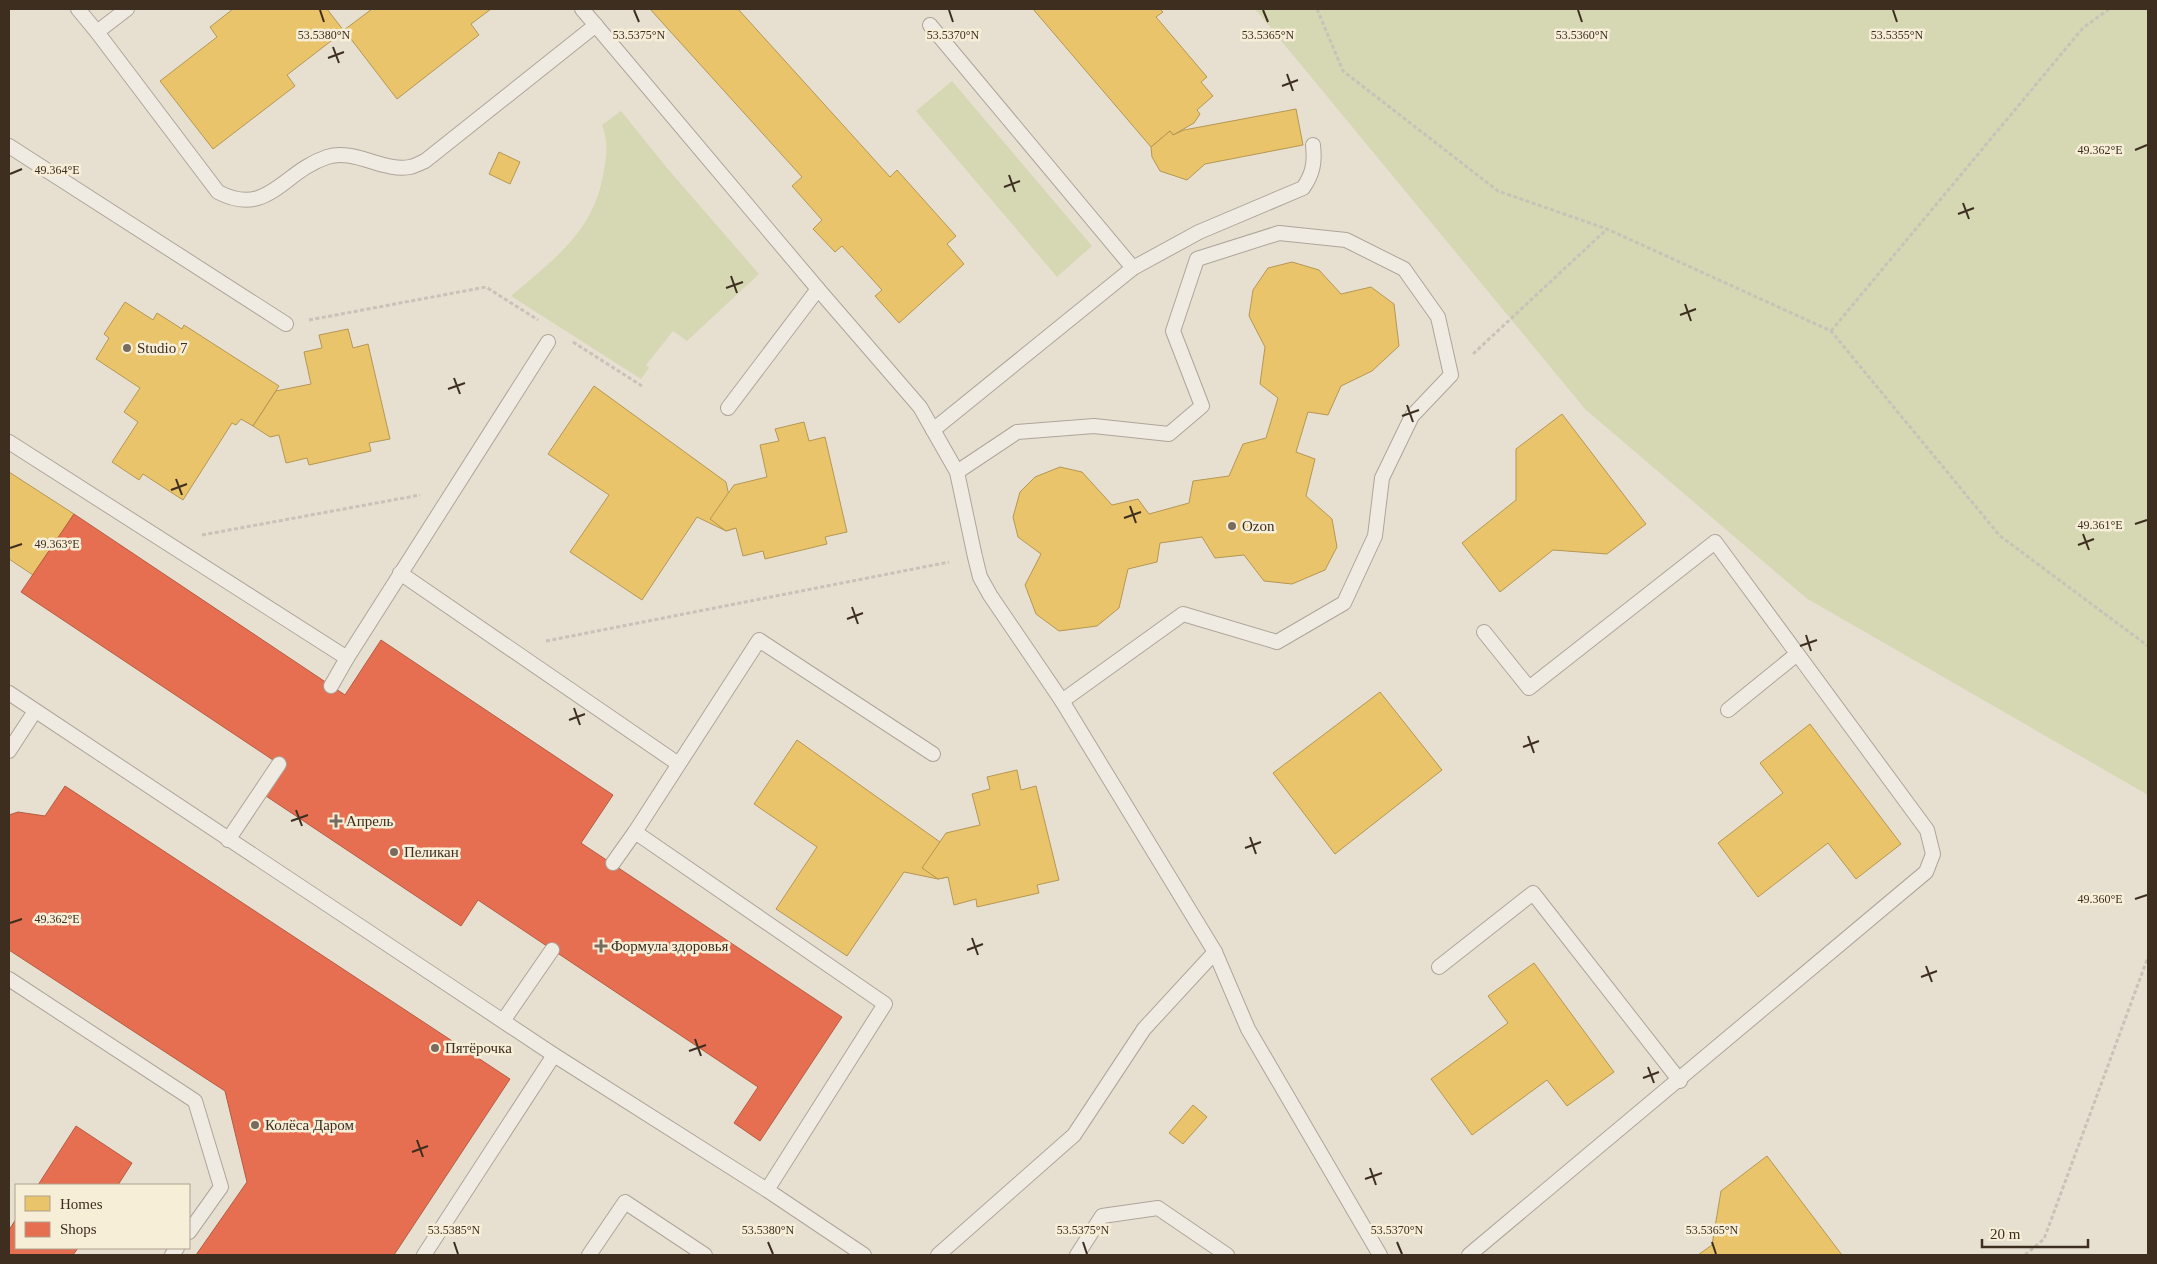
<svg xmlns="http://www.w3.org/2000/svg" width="2157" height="1264" font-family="Georgia,serif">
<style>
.green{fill:#d6d7b3}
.homes{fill:#e9c46a;stroke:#b59754}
.shops{fill:#e76f51;stroke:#b45c42}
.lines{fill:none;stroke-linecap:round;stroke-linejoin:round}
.service-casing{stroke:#ada599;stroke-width:16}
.path{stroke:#c8c2b9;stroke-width:3;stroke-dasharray:4 2.5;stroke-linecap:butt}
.service{stroke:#efebe3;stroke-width:14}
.ticks{fill:none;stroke:#3d2e20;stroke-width:2}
.poi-dot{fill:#786c5e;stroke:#f7eed8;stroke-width:2}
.labels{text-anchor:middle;stroke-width:5;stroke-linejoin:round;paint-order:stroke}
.poi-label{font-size:15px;fill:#3d2e20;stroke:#f7eed8;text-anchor:start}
.ticks-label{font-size:12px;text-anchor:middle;fill:#3d2e20;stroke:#f7eed8;stroke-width:5;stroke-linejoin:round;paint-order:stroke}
</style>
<rect width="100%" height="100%" fill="#e7e0d1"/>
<!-- green -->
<g class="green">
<polygon points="1255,9 2148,9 2148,795 1806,598 1585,409"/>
<polygon points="952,81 1092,246 1057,277 916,111"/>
<path d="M621 111 667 168 759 274 687 341 673 331 646 365 649 368 641 379 511 296C555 258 595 231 604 170 607 154 608 140 602 125Z"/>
</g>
<!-- homes -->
<g class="homes">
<polygon points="233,9 327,9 344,31 287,75 295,86 213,149 160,81 217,37 210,27"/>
<polygon points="372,9 491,9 471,24 479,35 397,99 344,30"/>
<polygon points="650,9 738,9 890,177 897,170 956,236 947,244 964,264 899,323 875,296 882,290 842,246 835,252 813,229 822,220 792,186 802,177"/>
<polygon points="1033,9 1160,9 1163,12 1156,17 1207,77 1201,82 1213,96 1197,110 1200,114 1194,123 1173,135 1170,131 1151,147"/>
<polygon points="1296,109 1303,145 1205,164 1187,180 1160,171 1152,157 1151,147 1170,131 1173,135 1184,130"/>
<polygon points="499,152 520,162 510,184 489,174"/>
<polygon points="1292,262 1319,270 1341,294 1371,287 1394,304 1399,346 1372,371 1341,386 1328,415 1308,412 1296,452 1315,459 1306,496 1332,519 1337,547 1325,570 1292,584 1264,581 1244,555 1215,558 1202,537 1160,543 1157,562 1128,569 1119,608 1097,626 1059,631 1036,614 1025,585 1041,554 1018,537 1013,517 1020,492 1035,477 1060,467 1082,472 1112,505 1138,499 1149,514 1189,503 1193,481 1229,476 1243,444 1266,438 1278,398 1260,384 1265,347 1249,316 1253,290 1268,268"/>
<polygon points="125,302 153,320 157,313 182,329 184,325 279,386 253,426 241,419 236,425 232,423 183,500 143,474 139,480 112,462 138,422 124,412 140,388 96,359 109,338 104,334"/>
<polygon points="348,329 353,348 368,344 390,439 369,443 371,451 309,465 307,458 286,463 279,435 270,437 253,426 276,391 311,384 304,352 322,348 319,335"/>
<polygon points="594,386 726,482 736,528 726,531 697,517 642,600 570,552 609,495 548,454"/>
<polygon points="1562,414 1646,524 1607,554 1553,550 1500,592 1462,543 1516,500 1516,449"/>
<polygon points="804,422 809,441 825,437 847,532 825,537 827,544 765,559 763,551 743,556 736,528 726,531 710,519 734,485 767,477 760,445 779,441 775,429"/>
<polygon points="9,472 74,514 33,575 9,559"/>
<polygon points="1380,692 1442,770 1335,854 1273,773"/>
<polygon points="1810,724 1901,844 1856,879 1828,843 1758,897 1718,843 1783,793 1760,763"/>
<polygon points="797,740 940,842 948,877 938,879 904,872 847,956 776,909 817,847 754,804"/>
<polygon points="1017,770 1021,790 1036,786 1059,880 1037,885 1039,893 977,907 976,899 954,905 948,877 938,879 922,868 946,833 980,825 972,794 990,789 987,777"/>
<polygon points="1534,963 1614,1072 1567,1106 1547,1080 1472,1135 1431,1079 1508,1023 1488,996"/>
<polygon points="1193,1105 1207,1117 1183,1144 1169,1133"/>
<polygon points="1767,1156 1842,1255 1698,1255 1712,1245 1721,1191"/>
</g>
<!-- shops -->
<g class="shops">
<polygon points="74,514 345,695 381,640 613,795 581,843 842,1017 760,1141 734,1123 758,1087 478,900 461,926 266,796 285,768 21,592"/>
<polygon points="65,786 510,1079 394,1255 196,1255 247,1182 225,1091 9,950 9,815 18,812 45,816"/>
<polygon points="76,1126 132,1163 118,1185 38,1185"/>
<polygon points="16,1219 16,1248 78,1248 73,1255 9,1255 9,1230"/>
</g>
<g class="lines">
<defs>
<g id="service">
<polyline points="78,9 97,32 127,9"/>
<polyline points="582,9 818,289"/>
<polyline points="930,25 1133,268"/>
<path d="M97 32 218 192C268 218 282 172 327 157 354 148 383 172 410 167 415 166 420 163 425 161L596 25"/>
<polyline points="9,146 286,324"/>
<polyline points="728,408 818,289 920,407 957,472 975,557 980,577 990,595 1062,701 1215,952 1248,1029 1380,1255"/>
<path d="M933 430 1133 268 1199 232 1303 188C1313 174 1315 162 1313 145"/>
<polyline points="9,442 347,658 548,342"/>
<polyline points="957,472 1017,432 1094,426 1169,434 1202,406 1173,331 1197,259 1279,233 1346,240 1404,269 1438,317 1451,375 1412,416 1382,478 1375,536 1344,603 1277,642 1183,614 1062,701"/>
<polyline points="400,573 677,763"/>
<polyline points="331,686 347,658"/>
<polyline points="9,693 554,1055 767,1190 864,1255"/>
<polyline points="1728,710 1797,654"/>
<polyline points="9,751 35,711"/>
<polyline points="228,840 279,764"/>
<polyline points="613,863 635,832"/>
<polyline points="1439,967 1533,893 1680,1081"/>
<polyline points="9,979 195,1101 221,1187 189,1232"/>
<polyline points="503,1021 552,950"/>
<polyline points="767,1190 885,1004 635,832 759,640 933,754"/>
<polyline points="172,1255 177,1248"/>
<polyline points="424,1255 554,1055"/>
<polyline points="589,1255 625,1202 705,1255"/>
<polyline points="938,1255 1074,1135 1144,1029 1215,952"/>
<polyline points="1077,1255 1102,1216 1158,1208 1227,1255"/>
<polyline points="1469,1255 1926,872 1933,854 1927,830 1715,542 1529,688 1484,632"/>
</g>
</defs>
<!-- service casing -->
<use href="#service" class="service-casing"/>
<!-- path -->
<g class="path">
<polyline points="1317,9 1343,71 1498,191 1607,229 1831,331 2000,536 2148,646"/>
<polyline points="309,320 486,287 538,320"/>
<polyline points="1831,331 2083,28 2109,9"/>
<polyline points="573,342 642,386"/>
<polyline points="1473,354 1607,229"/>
<polyline points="202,535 420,495"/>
<polyline points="546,641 949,562"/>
<polyline points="2025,1255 2044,1239 2148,957"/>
</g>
<!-- service -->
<use href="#service" class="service"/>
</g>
<!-- ticks -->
<path class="ticks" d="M320 10 324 22M634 10 639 22M949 10 953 22M1263 10 1268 22M1578 10 1582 22M1893 10 1897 22M333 47 339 63M328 58 344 52M1287 74 1293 91M1282 86 1298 80M2135 150 2147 145M10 174 22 169M1009 175 1015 192M1004 187 1020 181M1963 203 1969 219M1958 214 1974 208M731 276 737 293M726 288 743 282M1685 304 1691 321M1680 315 1696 309M454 378 460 394M448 389 465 383M1407 405 1413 422M1402 416 1419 410M176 479 182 495M171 490 187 484M1130 506 1136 523M1124 518 1141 512M2135 524 2147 520M2083 534 2089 550M2078 545 2094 539M10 548 22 544M852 607 858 624M847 619 863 613M1806 635 1811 651M1800 646 1817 640M574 708 580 725M569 720 585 714M1528 736 1534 753M1523 747 1539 741M296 810 302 826M291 821 308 815M1250 837 1256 854M1245 848 1261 842M2135 899 2147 895M10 923 22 919M972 938 978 955M967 950 983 944M1926 966 1932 982M1921 977 1937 971M695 1039 701 1056M689 1051 706 1045M1648 1067 1654 1083M1643 1078 1659 1072M417 1140 423 1157M412 1152 428 1146M1370 1168 1376 1185M1365 1179 1382 1173M454 1242 458 1254M768 1242 773 1254M1083 1242 1087 1254M1397 1242 1402 1254M1712 1242 1716 1254"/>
<!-- markers -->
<g class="poi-dot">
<circle cx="127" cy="348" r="5"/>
<circle cx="1232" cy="526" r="5"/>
<path d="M333.5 813.5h5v5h5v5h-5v5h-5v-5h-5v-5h5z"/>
<circle cx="394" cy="852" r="5"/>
<path d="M598.5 938.5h5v5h5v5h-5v5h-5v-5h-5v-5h5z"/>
<circle cx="435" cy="1048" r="5"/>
<circle cx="255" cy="1125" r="5"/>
</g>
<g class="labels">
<!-- poi labels -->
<g class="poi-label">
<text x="137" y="353">Studio 7</text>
<text x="1242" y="531">Ozon</text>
<text x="346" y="826">Апрель</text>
<text x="404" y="857">Пеликан</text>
<text x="611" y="951">Формула здоровья</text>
<text x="445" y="1053">Пятёрочка</text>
<text x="265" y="1130">Колёса Даром</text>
</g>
</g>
<g class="ticks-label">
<text x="324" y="39">53.5380°N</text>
<text x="639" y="39">53.5375°N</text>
<text x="953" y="39">53.5370°N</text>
<text x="1268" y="39">53.5365°N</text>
<text x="1582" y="39">53.5360°N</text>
<text x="1897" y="39">53.5355°N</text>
<text x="2100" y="154">49.362°E</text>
<text x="57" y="174">49.364°E</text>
<text x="2100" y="529">49.361°E</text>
<text x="57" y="548">49.363°E</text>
<text x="2100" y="903">49.360°E</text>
<text x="57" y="923">49.362°E</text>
<text x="454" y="1234">53.5385°N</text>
<text x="768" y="1234">53.5380°N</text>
<text x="1083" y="1234">53.5375°N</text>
<text x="1397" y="1234">53.5370°N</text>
<text x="1712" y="1234">53.5365°N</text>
</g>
<!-- border -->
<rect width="2157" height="1264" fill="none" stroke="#3d2e20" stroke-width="20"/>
<!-- legend -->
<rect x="15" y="1184" width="175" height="65" fill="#f7eed8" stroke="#ada18e"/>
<rect x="25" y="1196" width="25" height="15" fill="#e9c46a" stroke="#ada18e"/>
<text x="60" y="1209" font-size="15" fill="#3d2e20">Homes</text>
<rect x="25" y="1222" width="25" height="15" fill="#e76f51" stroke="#ada18e"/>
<text x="60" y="1234" font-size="15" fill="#3d2e20">Shops</text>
<!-- scale -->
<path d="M1982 1239v8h106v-8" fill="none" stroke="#3d2e20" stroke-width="2.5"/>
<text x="1990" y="1239" font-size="15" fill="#3d2e20" stroke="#f7eed8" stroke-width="4" paint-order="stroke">20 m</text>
</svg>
